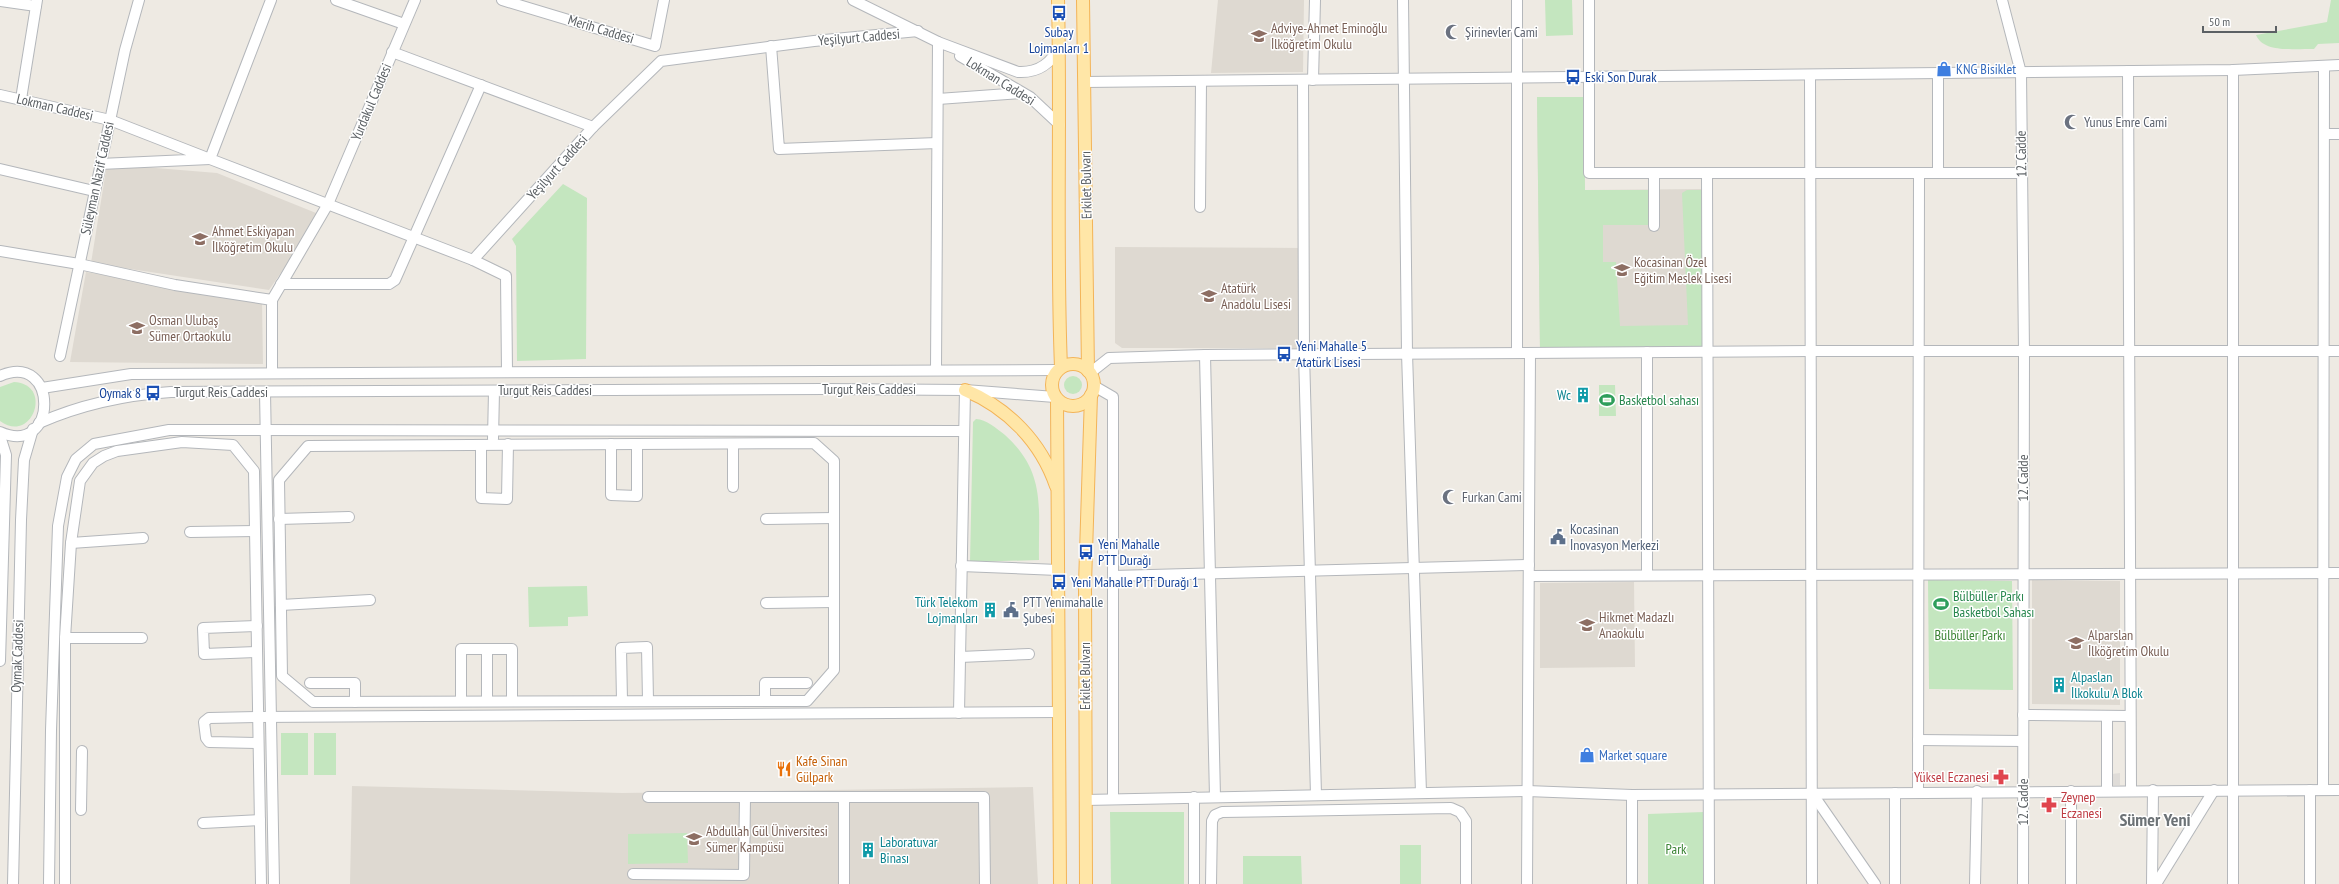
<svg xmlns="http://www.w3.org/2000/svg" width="2339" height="884" font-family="'PT Sans Narrow',sans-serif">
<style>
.industrial{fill:#dfdcd8}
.education{fill:#ded9d1}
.green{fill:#c4e6bf}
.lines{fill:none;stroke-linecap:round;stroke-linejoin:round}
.minor-casing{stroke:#b4b7bb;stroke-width:12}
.major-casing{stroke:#f3b458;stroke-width:14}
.minor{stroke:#fff;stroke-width:10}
.major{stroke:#ffe6a7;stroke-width:12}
.labels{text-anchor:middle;stroke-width:3;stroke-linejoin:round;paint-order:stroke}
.education-label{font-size:14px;fill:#785e54;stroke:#fff;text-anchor:start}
.street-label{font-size:14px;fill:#5b6064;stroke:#fff}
.transit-label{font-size:14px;fill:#164399;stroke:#fff;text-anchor:start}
.worship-label{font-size:14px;fill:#5b616d;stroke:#fff;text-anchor:start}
.shop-label{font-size:14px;fill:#366cbe;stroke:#fff;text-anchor:start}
.culture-label{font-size:14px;fill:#0d838f;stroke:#fff;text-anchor:end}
.leisure-label{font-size:14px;fill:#27864d;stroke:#fff;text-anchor:start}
.service-label{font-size:14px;fill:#4e5e75;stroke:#fff;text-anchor:start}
.park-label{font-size:14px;fill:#3a8333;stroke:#fff}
.food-label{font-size:14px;fill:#c56008;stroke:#fff;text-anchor:start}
.health-label{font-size:14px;fill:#be3a42;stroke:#fff;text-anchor:end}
.district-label{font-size:18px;font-weight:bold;fill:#6c7276;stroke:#fff}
</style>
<rect width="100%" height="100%" fill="#eeeae3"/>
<!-- industrial -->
<polygon class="industrial" points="2120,773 2120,785 2111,785 2112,774"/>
<!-- education -->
<g class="education">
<polygon points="1218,0 1304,0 1303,72 1211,73"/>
<polygon points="1537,97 1584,97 1585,190 1703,189 1705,349 1540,351"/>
<polygon points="107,164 217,173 321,215 269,290 91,263"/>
<polygon points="1115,247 1303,248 1300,348 1122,348 1115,343"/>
<polygon points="86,272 262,302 263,364 70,362"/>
<polygon points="2032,580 2120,581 2120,705 2032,704"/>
<polygon points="1634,582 1635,667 1540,668 1540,583"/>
<polygon points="352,786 622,793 1033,787 1038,884 350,884"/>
</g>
<!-- green -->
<g class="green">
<polygon points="1545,0 1572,0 1573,35 1546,36"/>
<path d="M2331 0H2339V43L2318 44 2314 49C2296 48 2264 54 2256 35L2327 22Z"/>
<polygon points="1537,97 1584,97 1585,190 1649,190 1650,225 1603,225 1603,262 1616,262 1620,326 1688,325 1682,193 1687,190 1703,190 1705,349 1540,351"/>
<polygon points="563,184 587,198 586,359 517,361 516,246 512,239"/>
<circle cx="1073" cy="385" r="9"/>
<path d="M14 382C54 384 32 445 0 421V387Z"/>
<polygon points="1599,385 1615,385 1616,416 1599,416"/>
<path d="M976 419C986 419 997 429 1005 435 1047 473 1038 508 1039 560L970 562 973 422Z"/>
<polygon points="1928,580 2012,581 2013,690 1929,689"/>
<polygon points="587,586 588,616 568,617 568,626 529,627 528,587"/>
<rect x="281" y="733" width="27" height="42"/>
<rect x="314" y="733" width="22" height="42"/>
<polygon points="1110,812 1184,812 1184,884 1111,884"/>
<polygon points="1704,812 1704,884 1648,884 1648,814"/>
<polygon points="687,833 688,863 628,864 628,834"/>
<rect x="1400" y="845" width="21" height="39"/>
<polygon points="1243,856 1301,856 1302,884 1243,884"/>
</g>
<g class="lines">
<defs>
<g id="minor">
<polyline points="271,0 210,159 473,260 593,127 661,61 814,41 918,31"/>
<polyline points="336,0 404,24"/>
<polyline points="502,0 655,46 664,0"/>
<path d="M853 0 938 42 1018 72C1037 73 1051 64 1059 47"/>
<polyline points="1403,0 1407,353 1421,793"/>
<polyline points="1589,0 1589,173 2022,173"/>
<polyline points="2002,0 2021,73 2024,352 2023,884"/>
<polyline points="0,1 36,6"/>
<polyline points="771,46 779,149 937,143"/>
<polyline points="392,52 593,127"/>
<polyline points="960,56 1030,97 1060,125"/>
<polyline points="2128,71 2131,790"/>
<polyline points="1810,75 1812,884"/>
<polyline points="1303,80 1304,354 1316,795"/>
<polyline points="1313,80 1315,0"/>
<polyline points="1084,82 2233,70 2339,65"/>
<polyline points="0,95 110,120 210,159 100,164"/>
<polyline points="21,99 37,0"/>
<polyline points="938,99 1022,93"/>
<polyline points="2324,134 2339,134"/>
<polyline points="0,169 94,191"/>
<polyline points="1654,173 1654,226"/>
<polyline points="1707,173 1709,884"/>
<polyline points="1938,173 1938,73"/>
<polyline points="1200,207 1201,81"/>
<polyline points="0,251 79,264 175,285 272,300 272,373"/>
<polyline points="473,260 506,276 507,372"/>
<polyline points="281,284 389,284 395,280 481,85"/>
<polyline points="272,300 328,204 415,0"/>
<polyline points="1647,352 1647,575"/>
<polyline points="1517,353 1517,0"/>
<polyline points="1205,355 1215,797"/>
<polyline points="60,356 125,50 139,0"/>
<polyline points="936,369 938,42"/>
<polyline points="1090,373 1109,358 1205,355 1812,351 2339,351"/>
<path d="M0 376C59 350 59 458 0 432"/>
<polyline points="1094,386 1113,397 1113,799"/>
<polyline points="42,388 131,374 1058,370"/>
<polyline points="265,392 274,884"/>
<path d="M39 423C82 404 125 395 171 392L825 389 965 390 1055 397"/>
<polyline points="0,436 6,455 0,661"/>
<polyline points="493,439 494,391"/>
<polygon points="814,443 834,461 834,670 807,701 313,702 282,676 279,480 308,446"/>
<polyline points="611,444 611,495 637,496 637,444"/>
<polyline points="481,445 481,498 507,499 508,444"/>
<polyline points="733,487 733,444"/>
<polyline points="279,519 349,517"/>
<polyline points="766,519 834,518"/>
<polyline points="190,532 255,531"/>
<polyline points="71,543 143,538"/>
<polyline points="961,566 1058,570"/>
<polyline points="1113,576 1529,565"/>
<polyline points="1529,576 2339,573"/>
<polyline points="766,603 834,602"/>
<polyline points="281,605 370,600"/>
<polyline points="257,626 203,628 204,654 257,652"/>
<polyline points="65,638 142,638"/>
<polyline points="487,649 487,701"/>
<polyline points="960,657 1029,654"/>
<polyline points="310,683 355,683 355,702"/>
<polyline points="461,701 461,649 512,649 512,701"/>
<polyline points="622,701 621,648 647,647 648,701"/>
<polyline points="765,701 765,683 807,683"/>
<polyline points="959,713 965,390"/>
<polyline points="2023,715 2129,716"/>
<polyline points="2107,716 2107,790"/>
<polyline points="1918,740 2023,741"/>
<polyline points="258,743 209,742 206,738 204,722 209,718 257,717 1059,712"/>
<polyline points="2310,790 2310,884"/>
<polyline points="2323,790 2324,66"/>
<polyline points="1918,792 1919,173"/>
<polyline points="1812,793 1875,884"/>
<polyline points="1632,795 1632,884"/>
<polyline points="648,797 984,797 985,884"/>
<polyline points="844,797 844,884"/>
<polyline points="1194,797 1194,884"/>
<polyline points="1085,800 1527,791 1632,795 2339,790"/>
<polyline points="81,810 82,751"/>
<polyline points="203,823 260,820"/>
<polyline points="633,874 744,875 745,797"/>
<polyline points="13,884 21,520 24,460 33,429"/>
<polyline points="49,884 51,730 58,526 67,477 76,459 94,444 169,430 964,431"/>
<polyline points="65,884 65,638 71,543 80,481 93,463 104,456 117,451 182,442 233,445 254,471 261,884"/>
<polyline points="1211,884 1212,821 1215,815 1222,812 1451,808 1460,812 1466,821 1466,884"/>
<polyline points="1527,884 1530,353"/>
<polyline points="1895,884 1895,793"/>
<polyline points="1975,884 1977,791"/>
<polyline points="2071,884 2071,791"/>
<polyline points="2152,884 2153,790"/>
<polyline points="2156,884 2214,790"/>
<polyline points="2233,884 2233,70"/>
</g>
<g id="major">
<path d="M1058 0C1061 122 1056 245 1061 367"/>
<polyline points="1083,0 1088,371"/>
<circle cx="1073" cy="385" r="21"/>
<path d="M965 390C1008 408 1041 442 1056 486"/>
<polyline points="1057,400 1060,884"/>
<polyline points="1086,884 1085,584 1091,395"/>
</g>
</defs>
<!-- minor casing -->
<use href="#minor" class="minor-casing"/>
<!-- major casing -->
<use href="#major" class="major-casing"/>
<!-- minor -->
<use href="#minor" class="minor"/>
<!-- major -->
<use href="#major" class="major"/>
</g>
<!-- icons -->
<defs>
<symbol id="bus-bare" viewBox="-9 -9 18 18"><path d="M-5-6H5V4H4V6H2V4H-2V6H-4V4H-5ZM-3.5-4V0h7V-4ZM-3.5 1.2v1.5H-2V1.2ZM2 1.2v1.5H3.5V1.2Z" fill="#1a4fb4" stroke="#fff" stroke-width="2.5" paint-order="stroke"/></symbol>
<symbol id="mosque-bare" viewBox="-9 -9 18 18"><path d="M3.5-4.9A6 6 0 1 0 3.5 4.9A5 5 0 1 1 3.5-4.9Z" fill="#6b7280" stroke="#fff" stroke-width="2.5" paint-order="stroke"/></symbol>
<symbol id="school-bare" viewBox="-9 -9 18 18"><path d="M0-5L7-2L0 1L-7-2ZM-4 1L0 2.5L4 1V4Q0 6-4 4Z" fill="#8d6e63" stroke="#fff" stroke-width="2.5" paint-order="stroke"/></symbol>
<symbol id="shop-bare" viewBox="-9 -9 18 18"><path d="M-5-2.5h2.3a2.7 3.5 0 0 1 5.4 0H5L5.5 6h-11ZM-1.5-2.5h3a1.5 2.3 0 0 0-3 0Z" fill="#3f7fe0" stroke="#fff" stroke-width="2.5" paint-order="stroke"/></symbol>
<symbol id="building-bare" viewBox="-9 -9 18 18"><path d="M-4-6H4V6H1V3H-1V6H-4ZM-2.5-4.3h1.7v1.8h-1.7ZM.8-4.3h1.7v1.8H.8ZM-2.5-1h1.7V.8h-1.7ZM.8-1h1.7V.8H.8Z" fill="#0f9aa8" stroke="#fff" stroke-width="2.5" paint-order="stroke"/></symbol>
<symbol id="stadium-bare" viewBox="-9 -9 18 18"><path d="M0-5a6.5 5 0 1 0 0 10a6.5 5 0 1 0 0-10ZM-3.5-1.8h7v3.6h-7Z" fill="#2e9e5b" stroke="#fff" stroke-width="2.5" paint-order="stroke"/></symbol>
<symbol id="civic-bare" viewBox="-9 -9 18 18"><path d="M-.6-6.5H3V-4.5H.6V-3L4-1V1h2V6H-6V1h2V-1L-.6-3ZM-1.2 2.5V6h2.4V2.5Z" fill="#5c6f8a" stroke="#fff" stroke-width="2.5" paint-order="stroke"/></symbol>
<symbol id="restaurant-bare" viewBox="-9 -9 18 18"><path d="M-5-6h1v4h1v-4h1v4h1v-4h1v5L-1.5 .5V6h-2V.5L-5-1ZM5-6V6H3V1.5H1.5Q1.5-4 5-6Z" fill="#e8710a" stroke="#fff" stroke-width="2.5" paint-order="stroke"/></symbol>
<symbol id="pharmacy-bare" viewBox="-9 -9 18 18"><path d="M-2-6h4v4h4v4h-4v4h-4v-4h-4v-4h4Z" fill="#e0444e" stroke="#fff" stroke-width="2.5" paint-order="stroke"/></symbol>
<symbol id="university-bare" viewBox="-9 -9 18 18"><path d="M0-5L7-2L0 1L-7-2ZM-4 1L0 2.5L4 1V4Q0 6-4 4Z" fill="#8d6e63" stroke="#fff" stroke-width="2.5" paint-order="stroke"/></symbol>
</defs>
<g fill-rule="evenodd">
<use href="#bus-bare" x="1048" y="2" width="22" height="22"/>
<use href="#mosque-bare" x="1442" y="21" width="22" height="22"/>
<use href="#school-bare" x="1248" y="25" width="22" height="22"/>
<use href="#shop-bare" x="1933" y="58" width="22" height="22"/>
<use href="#bus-bare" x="1562" y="66" width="22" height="22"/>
<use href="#mosque-bare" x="2061" y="111" width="22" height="22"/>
<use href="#school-bare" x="189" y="228" width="22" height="22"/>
<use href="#school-bare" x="1611" y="259" width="22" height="22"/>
<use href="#school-bare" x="1198" y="285" width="22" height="22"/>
<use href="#school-bare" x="126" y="317" width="22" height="22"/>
<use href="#bus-bare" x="1273" y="343" width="22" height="22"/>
<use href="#bus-bare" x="142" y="382" width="22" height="22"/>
<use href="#building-bare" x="1572" y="384" width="22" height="22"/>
<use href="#stadium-bare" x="1596" y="389" width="22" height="22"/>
<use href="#mosque-bare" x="1439" y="486" width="22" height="22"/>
<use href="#civic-bare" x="1547" y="526" width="22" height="22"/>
<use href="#bus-bare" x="1075" y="541" width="22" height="22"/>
<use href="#bus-bare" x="1048" y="571" width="22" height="22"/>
<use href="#stadium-bare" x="1930" y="593" width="22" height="22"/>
<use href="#building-bare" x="979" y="599" width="22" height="22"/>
<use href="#civic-bare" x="1000" y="599" width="22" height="22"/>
<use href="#school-bare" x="1576" y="614" width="22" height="22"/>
<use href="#school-bare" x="2065" y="632" width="22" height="22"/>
<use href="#building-bare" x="2048" y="674" width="22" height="22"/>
<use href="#shop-bare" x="1576" y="744" width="22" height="22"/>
<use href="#restaurant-bare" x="773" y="758" width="22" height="22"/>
<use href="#pharmacy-bare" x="1990" y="766" width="22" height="22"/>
<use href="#pharmacy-bare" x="2038" y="794" width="22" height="22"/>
<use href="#university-bare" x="683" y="828" width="22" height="22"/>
<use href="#building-bare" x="857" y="839" width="22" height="22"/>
</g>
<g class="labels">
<!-- education labels -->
<g class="education-label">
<text x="1271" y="33">Adviye-Ahmet Eminoğlu<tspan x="1271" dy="16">İlköğretim Okulu</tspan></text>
<text x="212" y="236">Ahmet Eskiyapan<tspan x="212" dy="16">İlköğretim Okulu</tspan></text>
<text x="1634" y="267">Kocasinan Özel<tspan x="1634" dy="16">Eğitim Meslek Lisesi</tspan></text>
<text x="1221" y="293">Atatürk<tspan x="1221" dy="16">Anadolu Lisesi</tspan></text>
<text x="149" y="325">Osman Ulubaş<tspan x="149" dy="16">Sümer Ortaokulu</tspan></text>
<text x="1599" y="622">Hikmet Madazlı<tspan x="1599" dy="16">Anaokulu</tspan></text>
<text x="2088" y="640">Alparslan<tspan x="2088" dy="16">İlköğretim Okulu</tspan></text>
<text x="706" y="836">Abdullah Gül Üniversitesi<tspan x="706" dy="16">Sümer Kampüsü</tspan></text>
</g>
<!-- street labels -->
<g class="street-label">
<text transform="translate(601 29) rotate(17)" y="5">Merih Caddesi</text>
<text transform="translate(859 37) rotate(-5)" y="5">Yeşilyurt Caddesi</text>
<text transform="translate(1001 81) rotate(32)" y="5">Lokman Caddesi</text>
<text transform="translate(371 102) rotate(-67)" y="5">Yurdakul Caddesi</text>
<text transform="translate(55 107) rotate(13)" y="5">Lokman Caddesi</text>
<text transform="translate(2021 154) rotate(-91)" y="5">12. Cadde</text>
<text transform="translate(557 167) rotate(-48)" y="5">Yeşilyurt Caddesi</text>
<text transform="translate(97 178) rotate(-78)" y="5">Süleyman Nazif Caddesi</text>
<text transform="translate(1086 185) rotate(-91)" y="5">Erkilet Bulvarı</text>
<text x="869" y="394">Turgut Reis Caddesi</text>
<text x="545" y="395">Turgut Reis Caddesi</text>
<text x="221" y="397">Turgut Reis Caddesi</text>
<text transform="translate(2023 478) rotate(-90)" y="5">12. Cadde</text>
<text transform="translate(17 656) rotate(-88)" y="5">Oymak Caddesi</text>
<text transform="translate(1085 676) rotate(-90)" y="5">Erkilet Bulvarı</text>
<text transform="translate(2023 802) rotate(-90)" y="5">12. Cadde</text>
</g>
<!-- transit labels -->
<g class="transit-label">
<text x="1059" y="37" text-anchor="middle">Subay<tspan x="1059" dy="16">Lojmanları 1</tspan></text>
<text x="1585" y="82">Eski Son Durak</text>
<text x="1296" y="351">Yeni Mahalle 5<tspan x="1296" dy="16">Atatürk Lisesi</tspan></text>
<text x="141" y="398" text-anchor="end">Oymak 8</text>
<text x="1098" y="549">Yeni Mahalle<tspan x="1098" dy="16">PTT Durağı</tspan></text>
<text x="1071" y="587">Yeni Mahalle PTT Durağı 1</text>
</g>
<!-- worship labels -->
<g class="worship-label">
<text x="1465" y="37">Şirinevler Cami</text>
<text x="2084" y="127">Yunus Emre Cami</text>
<text x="1462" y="502">Furkan Cami</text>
</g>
<!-- shop labels -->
<g class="shop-label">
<text x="1956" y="74">KNG Bisiklet</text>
<text x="1599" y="760">Market square</text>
</g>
<!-- culture labels -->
<g class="culture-label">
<text x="1571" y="400">Wc</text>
<text x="978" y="607">Türk Telekom<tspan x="978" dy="16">Lojmanları</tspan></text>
<text x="2071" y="682" text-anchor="start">Alpaslan<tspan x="2071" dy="16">İlkokulu A Blok</tspan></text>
<text x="880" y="847" text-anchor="start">Laboratuvar<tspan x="880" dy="16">Binası</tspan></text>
</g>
<!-- leisure labels -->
<g class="leisure-label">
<text x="1619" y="405">Basketbol sahası</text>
<text x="1953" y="601">Bülbüller Parkı<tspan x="1953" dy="16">Basketbol Sahası</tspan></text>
</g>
<!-- service labels -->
<g class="service-label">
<text x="1570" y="534">Kocasinan<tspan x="1570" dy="16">İnovasyon Merkezi</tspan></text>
<text x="1023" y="607">PTT Yenimahalle<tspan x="1023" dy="16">Şubesi</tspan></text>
</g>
<!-- park labels -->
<g class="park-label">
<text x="1970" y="640">Bülbüller Parkı</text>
<text x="1676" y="854">Park</text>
</g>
<!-- food labels -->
<g class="food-label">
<text x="796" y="766">Kafe Sinan<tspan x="796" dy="16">Gülpark</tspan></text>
</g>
<!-- health labels -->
<g class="health-label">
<text x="1989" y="782">Yüksel Eczanesi</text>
<text x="2061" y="802" text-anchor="start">Zeynep<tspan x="2061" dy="16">Eczanesi</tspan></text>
</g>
<!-- district labels -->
<g class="district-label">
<text x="2155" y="826">Sümer Yeni</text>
</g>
</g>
<!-- scale -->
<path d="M2203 26v6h73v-6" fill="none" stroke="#5b6064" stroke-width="2"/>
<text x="2209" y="26" font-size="12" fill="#5b6064" stroke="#ffffff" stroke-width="3" paint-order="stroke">50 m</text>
</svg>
